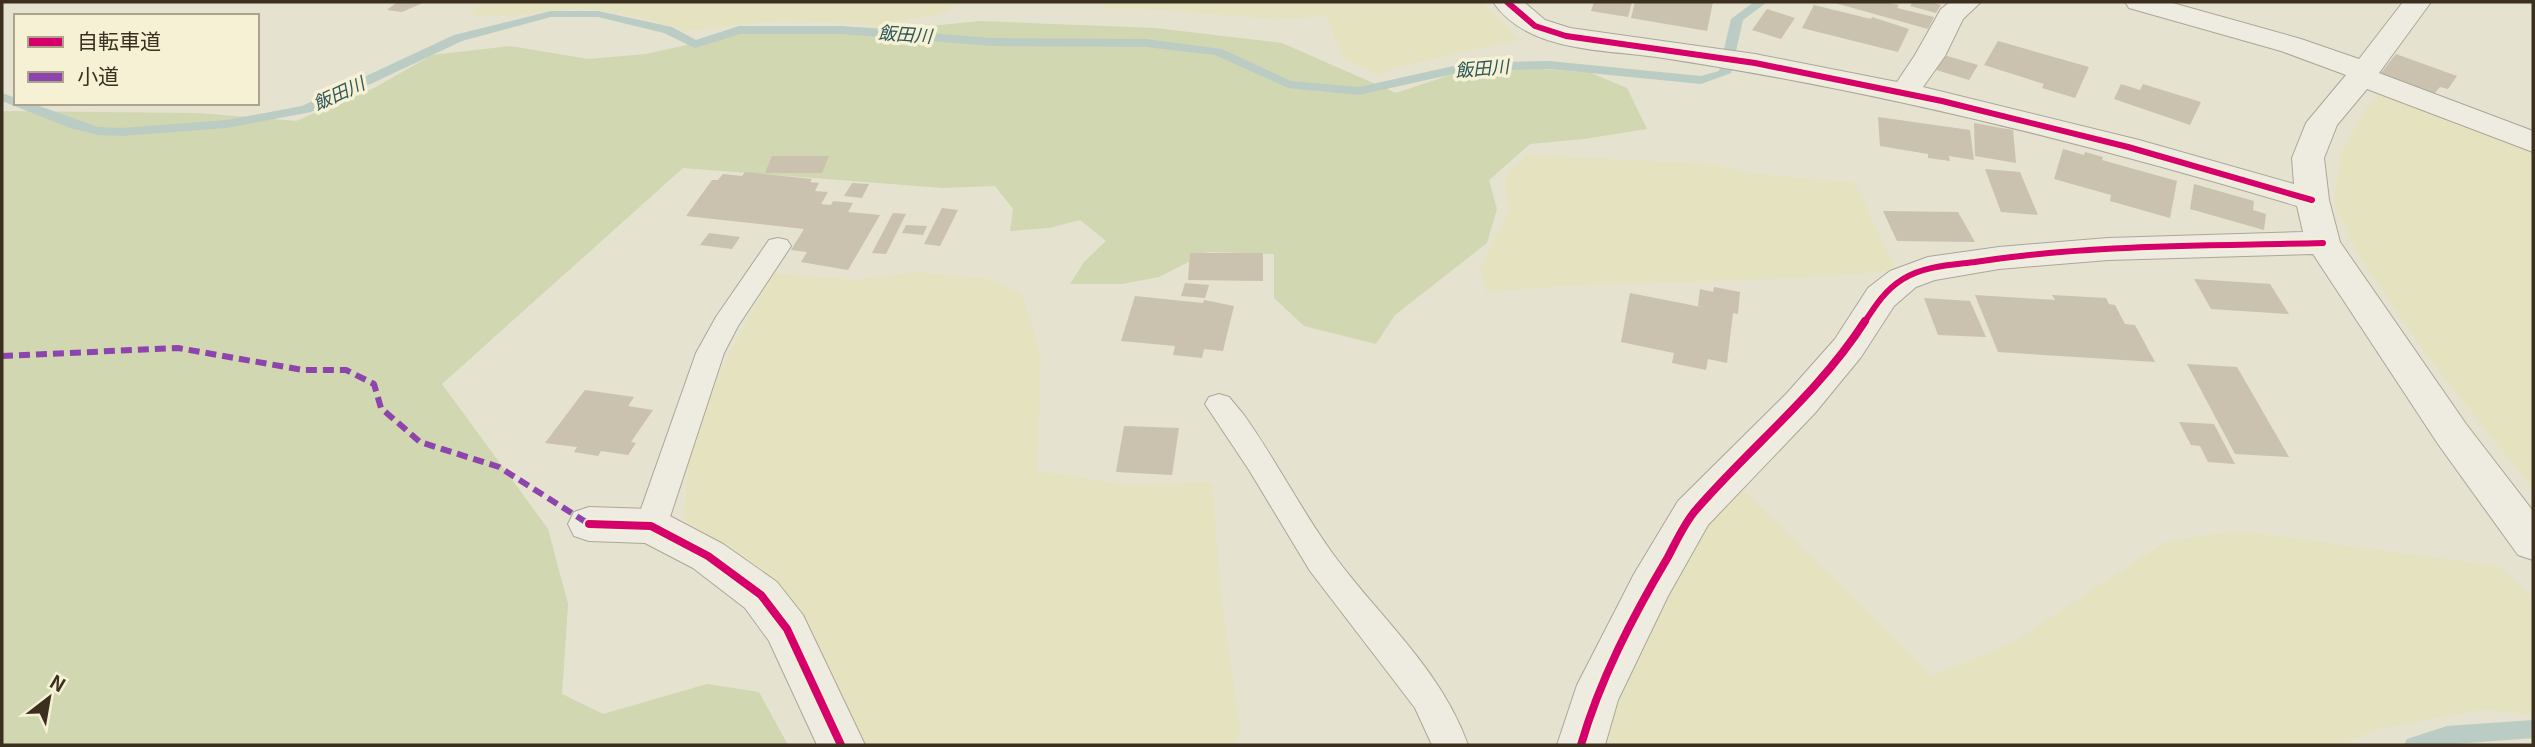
<svg xmlns="http://www.w3.org/2000/svg" width="2535" height="747" font-family="Georgia,'Noto Sans JP',serif">
<style>
.farmland{fill:#e5e3bf}
.green{fill:#d1d7b1}
.lines{fill:none;stroke-linecap:round;stroke-linejoin:round}
.stream{fill:#baccc3;fill-rule:evenodd}
.building{fill:#cac1af}
.lane-casing{stroke:#aba798;stroke-width:2}
.street-casing{stroke:#aba798;stroke-width:2}
.lane{fill:#eeebe0;fill-rule:evenodd}
.street{fill:#eeebe0;fill-rule:evenodd}
.quiet{stroke:#8e44ad;stroke-width:6;stroke-dasharray:11 6;stroke-linecap:butt}
.cycleway-far1-casing{stroke:#f6f1d5;stroke-width:10}
.cycleway-casing{stroke:#f6f1d5;stroke-width:12}
.cycleway-far1{stroke:#d6006c;stroke-width:6}
.cycleway{stroke:#d6006c;stroke-width:8}
.labels{text-anchor:middle;stroke-width:7;stroke-linejoin:round;paint-order:stroke}
.far-water-label{font-size:18px;font-style:italic;fill:#2e575a;stroke:#f6f1d5}
</style>
<rect width="100%" height="100%" fill="#e5e2cf"/>
<!-- farmland -->
<g class="farmland">
<polygon points="484,2 963,2 940,14 873,25 784,20 687,31 641,17 581,8 519,15 469,16"/>
<polygon points="1106,2 1482,2 1519,39 1403,66 1377,75 1342,57 1326,16 1275,19 1147,9 1105,9"/>
<polygon points="2381,92 2481,125 2533,146 2533,489 2425,353 2356,250 2334,202 2341,152 2366,109"/>
<polygon points="1527,155 1713,164 1749,173 1855,183 1895,268 1881,272 1792,278 1562,286 1486,292 1480,267 1509,211 1505,183 1510,171"/>
<polygon points="913,272 989,279 1022,294 1041,356 1037,471 1130,485 1212,482 1221,594 1240,730 1235,745 859,745 835,712 740,556 684,520 689,447 710,391 772,273 852,280"/>
<polygon points="1739,486 1932,676 2012,643 2165,542 2237,531 2498,566 2533,598 2533,715 2485,709 2374,730 2342,745 1600,745 1619,679 1685,556"/>
</g>
<!-- green -->
<polygon class="green" points="980,21 1155,28 1282,43 1396,93 1483,64 1591,73 1627,88 1647,129 1584,139 1530,144 1489,180 1497,209 1487,243 1395,315 1376,344 1304,326 1274,298 1274,254 1208,252 1159,277 1122,284 1070,284 1084,262 1106,241 1080,220 1049,228 1010,231 1013,209 995,186 943,188 683,168 442,384 548,529 568,604 562,694 603,714 707,684 759,692 788,745 2,745 2,111 198,113 296,121 374,88 432,55 510,46 588,59 646,54 749,31 832,26 900,29"/>
<g class="lines">
<!-- stream -->
<g class="stream">
<polygon points="1754,2 1767,2 1743,20 1731,73 1701,84 1549,69 1467,71 1359,95 1288,88 1215,55 1146,47 992,46 841,34 740,34 695,48 664,33 598,17 551,17 462,41 311,112 227,128 122,136 98,135 70,128 2,101 2,93 16,98 16,103 31,103 98,127 122,128 227,120 302,106 454,35 551,11 598,11 672,27 696,40 739,26 841,26 992,38 1146,39 1222,49 1291,81 1359,87 1467,63 1549,61 1701,76 1719,71 1731,19"/>
<polygon points="2533,720 2533,738 2442,745 2404,745 2407,739 2447,726"/>
</g>
</g>
<!-- building -->
<g class="building">
<polygon points="397,2 425,2 402,12 387,10"/>
<polygon points="1594,2 1632,2 1628,17 1591,11"/>
<polygon points="1635,2 1713,2 1707,31 1631,18"/>
<polygon points="1884,2 1899,5 1897,8 1934,17 1928,29 1835,3"/>
<polygon points="1913,2 1930,2 1941,5 1936,13 1910,6"/>
<polygon points="1814,5 1871,19 1872,17 1909,29 1898,52 1802,28"/>
<polygon points="1767,9 1795,18 1781,39 1752,30"/>
<polygon points="1998,41 2089,67 2075,98 2042,88 2044,84 1984,65"/>
<polygon points="2396,54 2457,76 2448,89 2440,87 2434,94 2380,74"/>
<polygon points="1944,55 1978,65 1969,80 1936,70"/>
<polygon points="2121,84 2140,90 2143,84 2201,102 2190,125 2114,99"/>
<polygon points="1878,117 1970,130 1974,160 1949,156 1950,161 1928,158 1928,154 1880,146"/>
<polygon points="1974,123 2013,130 2016,163 1975,156"/>
<polygon points="2063,149 2084,155 2085,152 2103,157 2102,160 2177,181 2170,218 2110,201 2111,195 2054,179"/>
<polygon points="772,156 829,156 822,173 765,173"/>
<polygon points="1985,169 2020,172 2038,215 2001,212"/>
<polygon points="745,172 812,179 810,182 819,183 815,191 828,192 821,204 831,205 833,201 853,203 848,212 880,215 848,270 801,262 807,252 791,250 804,229 686,216 712,180 718,180 723,174 742,176"/>
<polygon points="852,183 869,184 862,198 844,196"/>
<polygon points="2194,184 2254,201 2253,210 2266,214 2264,230 2190,209"/>
<polygon points="942,208 958,210 940,246 924,244"/>
<polygon points="1883,211 1958,212 1975,242 1897,241"/>
<polygon points="893,213 906,214 886,254 872,253"/>
<polygon points="906,225 927,226 923,235 902,233"/>
<polygon points="709,233 740,237 732,249 700,245"/>
<polygon points="1190,253 1263,253 1263,281 1188,280"/>
<polygon points="2194,279 2270,284 2289,314 2211,309"/>
<polygon points="1185,283 1209,285 1205,298 1181,296"/>
<polygon points="1714,287 1740,292 1738,314 1733,313 1727,363 1708,359 1706,370 1672,363 1674,353 1621,342 1630,293 1706,308 1698,306 1700,289 1713,292"/>
<polygon points="1975,295 2055,300 2052,295 2106,298 2109,304 2115,305 2125,324 2135,325 2155,362 1998,352"/>
<polygon points="1135,296 1203,303 1204,300 1234,306 1223,351 1204,349 1202,358 1173,355 1175,346 1121,341"/>
<polygon points="1924,298 1970,301 1986,337 1938,335"/>
<polygon points="2187,364 2237,367 2289,457 2235,454"/>
<polygon points="585,390 634,397 628,406 653,410 631,442 636,443 628,455 601,451 598,456 574,452 577,447 545,443"/>
<polygon points="2179,422 2214,424 2235,464 2208,462 2200,446 2191,445"/>
<polygon points="1124,426 1179,428 1172,475 1116,472"/>
</g>
<g class="lines">
<defs>
<g id="lane">
<polygon points="778,238 787,240 791,246 738,326 724,353 667,526 662,535 651,538 640,535 635,526 696,353 716,317 769,240"/>
<path d="M1219 394 1229 397 1244 415C1276 460 1301 510 1333 554 1380 618 1441 669 1468 745H1432L1415 708 1310 571 1249 470 1205 404 1209 397Z"/>
</g>
<g id="street">
<path d="M1493 2H1524L1545 20 1570 28 1755 54 1897 82 1915 55 1941 9 1950 2H1981L1963 19 1945 56 1923 87 2139 140 2294 184 2292 158 2306 123 2346 75 2281 51 2129 8 2125 2H2169L2301 39 2359 59 2403 2H2431L2379 73 2533 131V152L2367 89 2337 125 2324 158 2329 200 2340 242 2466 424 2533 511V560L2518 555 2438 444 2313 254 2108 260 1999 269 1935 280 1916 287 1894 306 1861 357 1815 413 1708 525 1668 596 1618 700 1605 745H1557L1577 685 1634 574 1678 501 1787 393 1835 339 1868 288 1890 271 1928 257 1999 247 2108 238 2303 232 2297 206C2088 143 1879 91 1663 58 1607 49 1529 54 1493 2Z"/>
<polygon points="589,507 651,509 666,514 723,544 777,582 803,615 865,745 817,745 769,641 745,608 693,568 645,543 589,541 574,536 568,524 574,512"/>
</g>
</defs>
<!-- lane casing -->
<use href="#lane" class="lane-casing"/>
<!-- street casing -->
<use href="#street" class="street-casing"/>
<!-- lane -->
<use href="#lane" class="lane"/>
<!-- street -->
<use href="#street" class="street"/>
<!-- quiet -->
<polyline class="quiet" points="2,356 178,348 303,370 346,370 374,384 381,408 420,442 499,467 589,524"/>
<defs>
<g id="cycleway-far1">
<polyline points="1507,2 1535,26 1566,36 1755,63 1942,101 2128,147 2312,200"/>
<path d="M1864 323C1875 306 1885 290 1903 279 1924 266 1951 265 1975 262 2090 244 2207 246 2323 243"/>
</g>
<g id="cycleway">
<polyline points="589,524 651,526 708,556 761,595 787,629 841,745"/>
<path d="M1581 745C1600 679 1633 616 1668 557 1676 542 1684 524 1695 511 1751 446 1818 394 1865 321"/>
</g>
</defs>
<!-- cycleway-far1 casing -->
<use href="#cycleway-far1" class="cycleway-far1-casing"/>
<!-- cycleway casing -->
<use href="#cycleway" class="cycleway-casing"/>
<!-- cycleway-far1 -->
<use href="#cycleway-far1" class="cycleway-far1"/>
<!-- cycleway -->
<use href="#cycleway" class="cycleway"/>
</g>
<g class="labels">
<!-- far-water labels -->
<g class="far-water-label">
<text transform="translate(905 35) rotate(4)" y="6">飯田川</text>
<text transform="translate(1482 69) rotate(-5)" y="6">飯田川</text>
<text transform="translate(339 94) rotate(-25)" y="6">飯田川</text>
</g>
</g>
<!-- border -->
<rect width="2535" height="747" fill="none" stroke="#3b301f" stroke-width="7"/>
<!-- legend -->
<rect x="14" y="14" width="245" height="91" fill="#f6f1d5" stroke="#aba48c" stroke-width="2"/>
<rect x="28" y="37" width="35" height="10" fill="#d6006c" stroke="#aba48c" stroke-width="2"/>
<text x="77" y="49" font-size="21" fill="#3b301f">自転車道</text>
<rect x="28" y="72" width="35" height="10" fill="#8e44ad" stroke="#aba48c" stroke-width="2"/>
<text x="77" y="84" font-size="21" fill="#3b301f">小道</text>
<!-- north arrow -->
<g transform="translate(49 698) rotate(31)" stroke="#f6f1d5" stroke-width="5" paint-order="stroke">
<path d="M0-5L12 26L0 18L-12 26Z" fill="#3b301f"/>
<text y="-10" font-size="19" font-weight="bold" text-anchor="middle" fill="#3b301f">N</text>
</g>
</svg>
